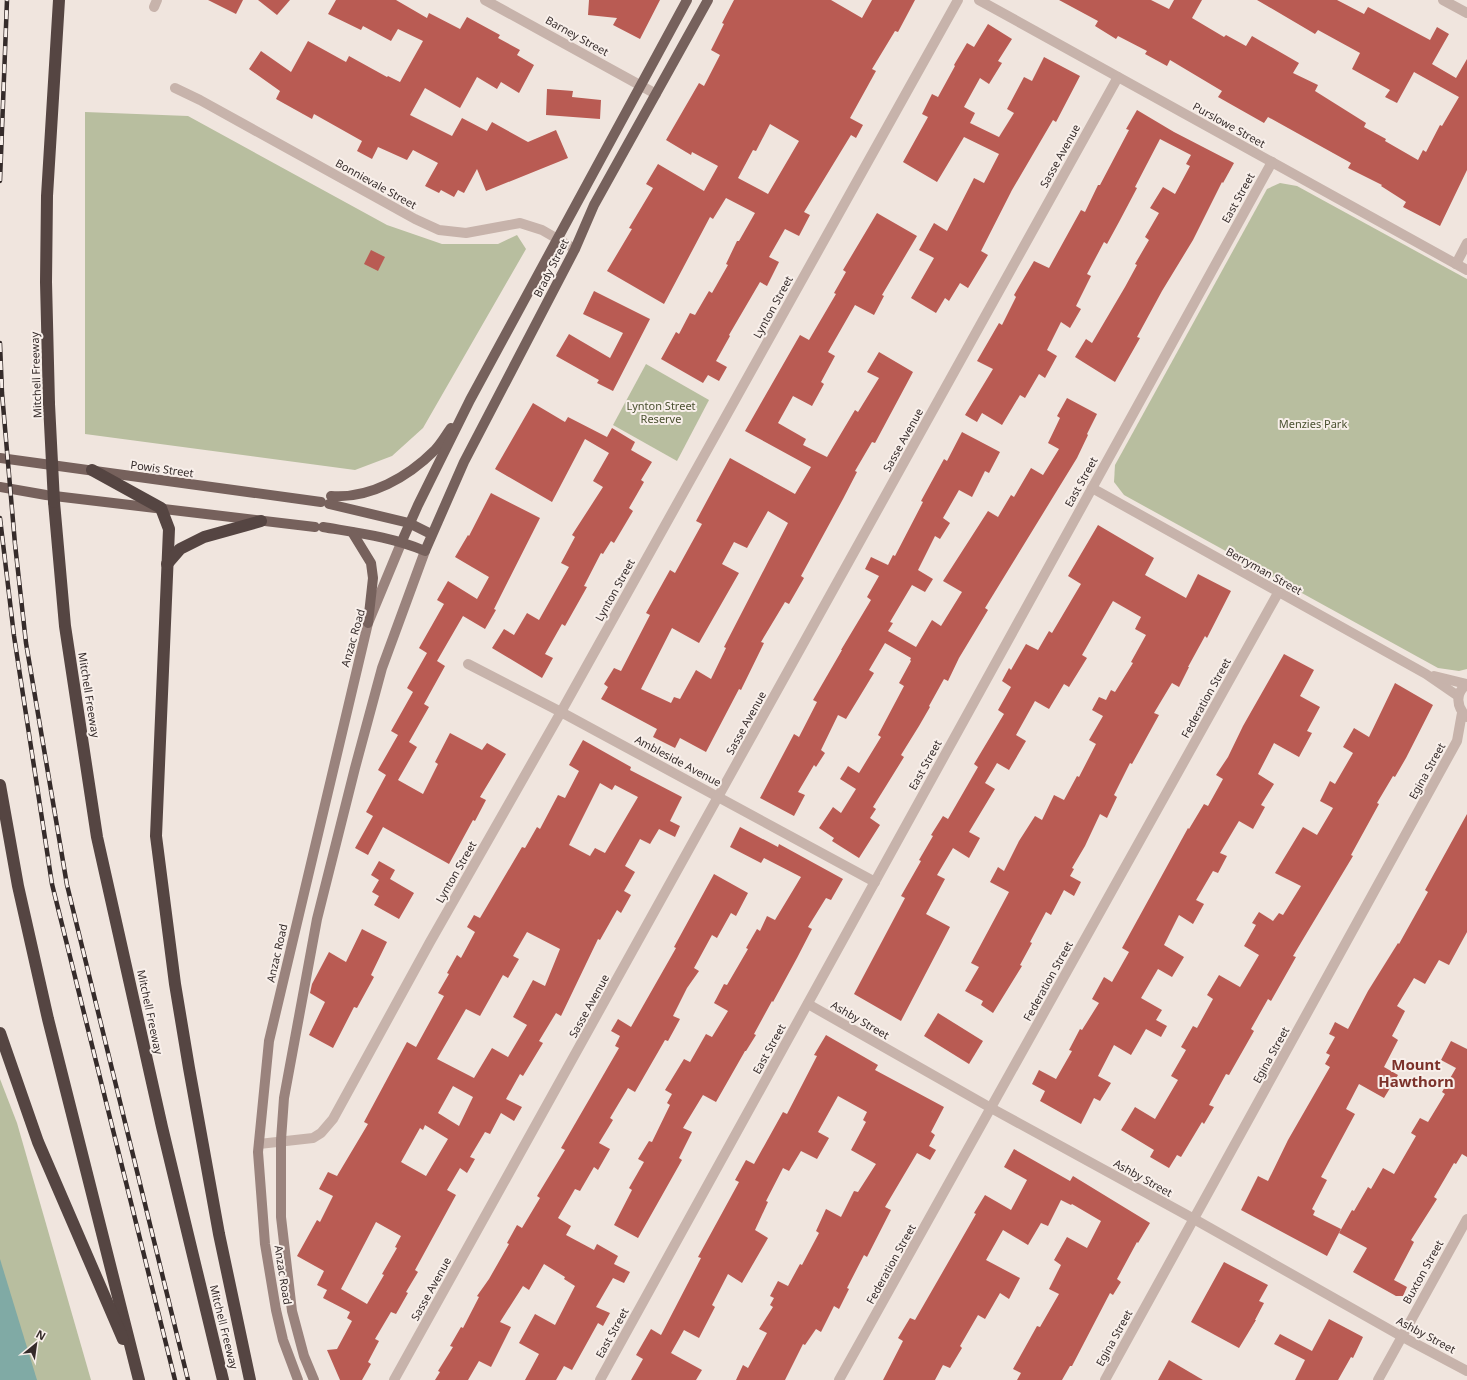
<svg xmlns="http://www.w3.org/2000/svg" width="1467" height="1380" font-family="'Noto Sans',sans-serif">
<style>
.green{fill:#b8be9f}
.water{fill:#80aaa5}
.building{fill:#b95b53;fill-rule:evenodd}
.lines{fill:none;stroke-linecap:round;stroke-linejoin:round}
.minor{stroke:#c7b3ab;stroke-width:10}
.tertiary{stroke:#c7b3ab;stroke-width:10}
.secondary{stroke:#9a837d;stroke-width:10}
.primary{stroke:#76615c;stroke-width:10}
.motorway{stroke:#554542;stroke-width:12}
.rail-casing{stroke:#352b2a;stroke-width:4.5}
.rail{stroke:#f8efea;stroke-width:3;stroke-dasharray:9;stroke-linecap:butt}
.motorway-bridge{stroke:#554542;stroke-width:12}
.labels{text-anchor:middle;stroke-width:4;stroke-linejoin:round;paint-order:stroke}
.street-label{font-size:11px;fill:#352b2a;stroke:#f8efea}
.park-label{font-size:11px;fill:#4a5130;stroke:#f8efea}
.district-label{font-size:15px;font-weight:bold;fill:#7c322b;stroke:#f8efea}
</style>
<rect width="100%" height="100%" fill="#f0e5de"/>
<!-- green -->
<g class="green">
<polygon points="85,112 188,116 387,225 442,244 498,244 517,235 526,249 423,428 392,456 355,470 85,434"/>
<polygon points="1280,183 1297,186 1467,279 1467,669 1459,671 1438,668 1124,495 1114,482 1115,465 1267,189"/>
<polygon points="646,364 709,400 677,461 613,425"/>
<polygon points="0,1079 17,1123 91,1380 0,1380"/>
</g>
<!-- water -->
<polygon class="water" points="0,1259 37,1380 0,1380"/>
<!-- building -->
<g class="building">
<polygon points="208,0 243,0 236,14"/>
<polygon points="258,0 290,0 277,15"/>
<polygon points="336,0 396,0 427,18 429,13 460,29 467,17 500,35 498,38 520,50 517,55 534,65 519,93 501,82 497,89 477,77 460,108 425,88 410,115 452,136 462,118 487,131 492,122 528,142 556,130 568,158 486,191 477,169 464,193 458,190 454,197 441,190 439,193 425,186 438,163 413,150 407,160 378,147 372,159 357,151 362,141 314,114 312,119 276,99 280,91 249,69 261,51 291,72 308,41 346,62 349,56 387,77 388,76 400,82 423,41 398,29 391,41 363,26 361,30 328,14"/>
<polygon points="589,0 660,0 640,39 613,25 617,18 588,15"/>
<path d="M734 0H831L862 18 872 0H915L898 32 895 31 872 69 876 71 850 118 863 125 856 138 851 135 804 212 810 215 799 236 785 229 769 257 779 262 767 286 760 282 729 335 730 336 716 361 727 367 719 381 708 375 703 383 661 359 676 332 679 334 690 313 695 315 709 291 712 293 728 265 726 264 737 241H739L755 213 726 198 713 219 710 217 664 304 607 271 632 229 629 228 653 188 646 184 658 164 704 191 718 166 692 152 691 155 666 140 699 83 704 86 720 55 711 50 724 24 722 23ZM770 124 799 141 768 194 738 178 753 150 756 151Z"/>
<polygon points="1059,0 1151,0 1169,9 1174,0 1202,0 1192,18 1224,37 1226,35 1246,46 1252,36 1299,63 1293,73 1318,85 1315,91 1366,123 1364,127 1386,139 1385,141 1418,160 1423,150 1426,152 1440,125 1442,126 1459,97 1414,72 1397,103 1385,97 1390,90 1352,69 1360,53 1318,30 1315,34 1257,0 1337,0 1364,14 1368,7 1430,40 1437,27 1449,34 1432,64 1456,78 1467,59 1467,170 1440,226 1403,207 1406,202 1381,186 1382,185 1348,168 1351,163 1268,117 1264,123 1218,97 1222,91 1170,60 1167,66 1145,54 1147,51 1118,36 1116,39 1095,26 1098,21"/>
<polygon points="988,24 1012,39 998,61 1002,63 989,84 980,78 964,107 975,113 970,123 999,137 1014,113 1007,109 1024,77 1032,81 1044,57 1080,76 1056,122 1053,120 1012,190 981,251 988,255 968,288 960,283 949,301 945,298 936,313 911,298 934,258 919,250 934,223 947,231 974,178 984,183 999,154 964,137 937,182 903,162 928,117 922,114 932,94 938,97 955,66 954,65 967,43 974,47"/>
<polygon points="547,89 573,91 572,97 601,100 600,119 546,115"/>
<polygon points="1137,110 1174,132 1234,163 1223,183 1222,182 1193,240 1162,291 1137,337 1140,338 1115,382 1075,357 1086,339 1092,343 1125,287 1137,265 1135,264 1149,240 1145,237 1159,213 1150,208 1163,187 1175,194 1190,166 1186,164 1191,155 1160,139 1135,187 1137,188 1119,222 1107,244 1104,242 1087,274 1091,276 1076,306 1081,309 1070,328 1061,322 1047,350 1057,356 1045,378 1039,374 1025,398 1020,395 1002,425 982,413 977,422 965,415 993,369 977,361 999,323 1002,325 1016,297 1014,295 1034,261 1049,268 1081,210 1085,212 1098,185 1100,185 1129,130 1126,129"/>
<path d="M877 213 917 236 882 295 884 296 874 315 855 305 828 352 835 356 821 382 824 384 812 406 793 396 778 423 806 439 803 445 827 457 855 410 858 412 879 378 867 372 879 352 913 372 875 443 872 442 855 471 857 472 843 499 801 576 804 578 789 604 785 602 761 642 764 643 741 690 739 689 706 752 680 738 675 748 653 737 657 729 601 699 608 687 604 684 614 668 621 671 650 615 646 613 670 570 675 573 702 524 696 521 730 458 795 494 811 467 745 431 800 335 809 340 836 294 834 293 846 272 843 270ZM768 511 788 523 724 647 726 648 711 679 696 670 680 699 674 697 671 703 641 689 672 628 699 643 739 573 722 564 734 542 747 548Z"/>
<polygon points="371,250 385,257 378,271 364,264"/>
<polygon points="594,291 650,319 613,391 597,383 599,380 556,356 569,334 610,358 623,333 583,314"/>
<polygon points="1067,398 1097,414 1087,434 1088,435 1077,458 985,608 988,610 959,658 948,681 944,679 929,706 930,707 919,726 901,755 904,757 873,807 876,809 870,818 880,825 859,858 832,841 834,838 819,828 833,807 841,813 856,789 840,779 848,766 859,773 881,737 878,735 904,686 899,683 911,661 910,660 911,658 885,643 869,670 874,673 846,719 838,715 821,750 825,753 816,767 814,765 798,792 805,795 794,816 760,798 794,734 799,737 817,702 813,700 842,650 841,650 871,600 867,597 879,576 865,569 871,557 888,565 893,555 895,556 923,502 921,501 944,459 947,461 962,432 1000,452 989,473 985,471 972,497 959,490 943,518 950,523 940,539 935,536 918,570 933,579 925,592 912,585 890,622 893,623 888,631 916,647 932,620 941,626 962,592 943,581 988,511 998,517 1011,495 1014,497 1031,468 1043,475 1059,449 1048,443 1060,418 1057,416"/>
<polygon points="533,403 565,422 568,417 607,437 612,428 635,442 631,450 652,462 641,480 644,482 629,508 633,511 614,543 611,541 603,554 601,553 584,586 587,587 565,626 562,624 545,654 553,658 542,678 492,648 504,629 514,635 527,613 539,620 569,567 561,563 575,537 572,535 603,487 593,481 609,453 585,439 552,502 495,469"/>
<polygon points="491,493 540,518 494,609 496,610 485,629 463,616 437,661 445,666 424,704 429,707 409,742 417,747 398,780 423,794 438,764 435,762 450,733 482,750 487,743 506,754 480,797 486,800 475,821 473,820 449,864 383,827 368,855 355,848 373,816 366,812 386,775 378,770 398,735 391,731 413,692 407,688 427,653 419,648 444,604 437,600 448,581 477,599 489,577 455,557 468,535 469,536"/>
<polygon points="1098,525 1154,558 1145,575 1186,598 1198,574 1231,591 1207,638 1205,636 1188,667 1189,667 1179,687 1172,683 1154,713 1159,715 1132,764 1130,763 1114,795 1117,797 1107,818 1100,814 1085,846 1072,868 1074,869 1070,876 1081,882 1074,896 1064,890 1051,915 1046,912 1030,942 1032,943 1020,965 1022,966 993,1013 981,1005 983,1001 965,991 979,967 971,963 1009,892 990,882 998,867 1004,871 1019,841 1035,816 1042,820 1054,795 1064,800 1077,776 1079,777 1096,744 1089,740 1103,716 1092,710 1099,697 1106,700 1111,690 1115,692 1133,663 1131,662 1146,635 1135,629 1141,617 1113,601 1082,655 1087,658 1069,687 1064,684 1049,709 1035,701 1016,735 1026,741 1009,770 997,763 985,783 995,789 969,832 980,838 969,858 953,848 937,875 945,879 926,914 950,927 901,1021 854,994 905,898 901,896 921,861 919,860 933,836 931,835 943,816 948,819 978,767 974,764 1004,714 998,710 1011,687 1002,681 1009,668 1011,670 1026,644 1038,650 1049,631 1052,633 1081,584 1068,576"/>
<polygon points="1284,654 1314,670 1300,696 1320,707 1307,731 1312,733 1299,757 1274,743 1258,774 1274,784 1261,805 1265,807 1253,829 1239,821 1220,853 1227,856 1218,873 1213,871 1196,900 1204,904 1193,924 1179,915 1164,945 1184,957 1172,977 1158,969 1141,998 1162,1010 1156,1020 1167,1026 1161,1037 1146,1029 1131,1055 1114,1045 1098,1076 1111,1083 1100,1101 1094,1098 1081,1124 1040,1101 1045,1091 1032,1084 1039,1070 1056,1079 1072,1051 1069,1050 1080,1029 1082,1030 1099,1003 1092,999 1104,977 1112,982 1129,952 1122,948 1188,828 1189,829 1204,804 1208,806 1223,779 1216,775 1228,757 1243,726"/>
<polygon points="1395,683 1433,705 1406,758 1395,777 1393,776 1377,803 1379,804 1351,855 1353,856 1293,956 1296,957 1271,1001 1268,999 1251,1029 1254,1031 1229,1075 1226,1074 1209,1105 1214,1107 1204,1124 1202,1122 1181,1157 1177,1155 1169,1168 1150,1157 1154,1150 1121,1130 1135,1107 1155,1119 1178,1080 1171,1076 1186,1050 1181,1047 1193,1026 1197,1028 1213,999 1207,995 1219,975 1240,987 1259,955 1244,946 1256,925 1252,923 1259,912 1273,921 1279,913 1283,915 1301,886 1275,873 1303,827 1317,835 1333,808 1320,801 1330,781 1335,784 1353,753 1343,747 1354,728 1369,737"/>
<path d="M583 740 631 767 630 770 682 797 670 821 680 826 675 837 659 829 650 844 640 839 625 866 635 872 624 891 631 895 621 913 617 910 600 940 598 939 561 1016 556 1013 539 1041 543 1043 523 1076 520 1074 506 1099 522 1107 514 1121 501 1113 490 1134 485 1132 470 1157 475 1159 467 1173 460 1168 447 1190 456 1195 415 1270 418 1272 406 1292 408 1293 396 1314 391 1312 375 1339 379 1341 368 1362 371 1364 362 1380H340L327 1350 337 1349 352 1321 347 1318 350 1312 323 1298 327 1290 317 1285 324 1271 297 1256 317 1220 320 1222 333 1196 319 1189 328 1172 337 1176 368 1124 364 1122 407 1042 416 1047 444 996 438 993 449 974 447 973 457 955 461 958 475 932 467 927 474 915 480 918 522 847 525 848 537 827 540 829 558 795 565 798 579 771 569 765ZM600 783 612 790 615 785 638 797 605 853 595 848 590 856 569 845ZM527 932 560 949 545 986 533 980 513 1017 527 1025 508 1057 492 1048 474 1078 437 1059 466 1009 480 1016 503 975 508 978 519 959 513 956ZM453 1086 473 1097 459 1126 438 1113ZM425 1125 448 1139 426 1176 401 1162 420 1128 423 1130ZM376 1222 401 1236 395 1247 397 1248 382 1274 384 1275 367 1304 341 1289Z"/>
<polygon points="1467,814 1467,932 1449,965 1439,960 1425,984 1414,978 1397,1006 1405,1011 1392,1036 1398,1040 1384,1067 1398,1075 1384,1098 1359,1084 1346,1109 1355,1114 1321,1177 1327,1180 1312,1209 1315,1211 1313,1215 1341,1229 1327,1256 1241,1210 1258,1176 1268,1181 1288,1140 1330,1067 1325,1064 1330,1055 1326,1053 1335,1037 1329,1034 1335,1022 1348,1029 1368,991 1398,943 1399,944 1428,892 1425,890"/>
<polygon points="740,827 778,847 779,844 843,879 831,900 826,898 808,927 812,929 797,958 773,1002 772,1001 754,1034 756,1035 746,1051 745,1051 716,1102 703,1095 683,1128 692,1132 679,1158 682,1160 638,1238 614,1225 632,1190 629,1188 644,1162 638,1159 649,1141 652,1142 670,1105 667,1103 672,1094 665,1090 684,1059 690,1062 706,1034 712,1037 728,1011 714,1003 724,984 727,985 748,949 746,948 757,929 760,931 767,916 775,920 801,877 764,858 761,863 730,847"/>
<polygon points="379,861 395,870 390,879 414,893 399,919 374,905 379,896 372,892 379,880 371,875"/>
<polygon points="714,874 748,893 736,916 731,913 717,938 712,935 694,968 699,971 687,988 673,1016 680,1019 668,1041 665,1040 635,1092 628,1088 610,1118 613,1120 599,1143 610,1149 598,1170 594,1167 580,1191 575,1189 558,1218 571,1226 566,1235 594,1250 597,1244 618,1256 614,1264 630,1272 624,1283 613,1278 596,1307 610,1313 603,1326 598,1323 572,1370 564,1366 556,1380 525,1380 539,1354 519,1343 535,1314 555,1325 575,1286 564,1279 565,1277 544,1264 529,1290 523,1286 500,1322 511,1327 491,1367 479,1361 468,1380 435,1380 440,1372 438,1371 453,1347 450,1346 461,1327 463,1328 479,1297 477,1296 489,1279 509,1244 507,1243 517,1225 522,1228 540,1198 537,1196 565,1150 561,1148 619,1048 615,1046 620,1036 611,1031 618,1019 631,1027 676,948 674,947"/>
<polygon points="362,929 387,942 371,975 374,977 357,1008 354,1007 333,1048 309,1035 325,1002 310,993 312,984 329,952 346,962"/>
<polygon points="938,1013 983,1041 969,1064 924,1036"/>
<polygon points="826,1035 878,1065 875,1070 944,1107 931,1132 935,1135 929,1146 936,1150 930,1160 917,1153 885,1207 891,1210 867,1257 864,1255 847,1288 849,1289 839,1309 834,1306 821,1332 816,1329 805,1345 803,1344 785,1380 736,1380 743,1365 748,1368 767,1333 759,1329 773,1307 770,1305 774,1298 770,1296 778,1281 788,1286 800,1264 802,1265 819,1233 816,1231 826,1209 841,1217 854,1191 858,1192 876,1164 851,1150 866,1122 863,1120 867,1112 838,1096 818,1132 829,1138 817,1159 801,1151 789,1171 783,1168 766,1201 768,1202 755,1230 768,1238 742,1283 728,1274 712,1305 715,1307 699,1338 684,1330 671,1353 702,1370 696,1380 631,1380 643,1359 636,1355 651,1329 661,1335 701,1258 698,1257 739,1182 735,1180 746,1160 754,1164 783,1112 787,1114 817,1056 814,1055"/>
<polygon points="1451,1041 1467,1049 1467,1157 1462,1154 1456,1164 1454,1163 1434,1197 1437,1199 1411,1240 1414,1242 1394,1280 1407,1287 1403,1296 1396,1296 1353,1272 1367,1248 1339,1233 1352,1210 1354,1211 1368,1187 1371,1189 1383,1168 1394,1174 1416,1136 1411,1133 1420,1118 1428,1122 1445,1094 1442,1092 1456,1068 1441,1060"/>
<polygon points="1014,1149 1070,1181 1073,1176 1150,1223 1138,1243 1137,1242 1117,1279 1121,1282 1113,1295 1110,1293 1072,1366 1070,1366 1062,1380 1017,1380 1021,1373 1013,1369 1037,1326 1040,1327 1059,1294 1049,1289 1061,1265 1054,1260 1067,1237 1087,1248 1101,1221 1072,1204 1071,1205 1061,1200 1048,1226 1041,1223 1028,1245 1003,1230 986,1260 1020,1278 1009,1299 1000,1293 985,1319 978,1315 960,1346 962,1348 950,1368 943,1365 935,1380 883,1380 903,1341 898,1338 910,1318 915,1320 976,1214 974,1213 985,1195 1011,1210 1027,1180 1004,1167"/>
<polygon points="1224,1262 1268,1285 1259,1301 1264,1303 1255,1320 1256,1320 1239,1348 1191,1322"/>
<polygon points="1329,1319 1363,1337 1353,1358 1351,1357 1338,1380 1295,1380 1305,1360 1274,1344 1280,1334 1312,1351"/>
<polygon points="1169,1360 1203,1380 1158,1380"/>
</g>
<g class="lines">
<!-- minor -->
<g class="minor">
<polyline points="485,0 656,94"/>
<polyline points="979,0 1467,270"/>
<polyline points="1443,0 1467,13"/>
<polyline points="154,7 157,0"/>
<polyline points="175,88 200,100 415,219 439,230 466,233 520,223 542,230 575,249"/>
<polyline points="1456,264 1467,243"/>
<polyline points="1092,488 1426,674 1458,696"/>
<polyline points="468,664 561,712 875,882"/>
<polyline points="1434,676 1466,684"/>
<polyline points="808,1004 991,1108 1194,1219 1401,1336 1467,1371"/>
<polyline points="259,1144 313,1138 321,1133 333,1119 430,942 561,712 958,0"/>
<polyline points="394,1380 1118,77"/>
<polyline points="600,1380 1272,162"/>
<polyline points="839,1380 1278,593"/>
<polyline points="1378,1380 1467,1219"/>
</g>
<!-- tertiary -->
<g class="tertiary">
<path d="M1467 684C1455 693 1456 707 1467 717"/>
<polyline points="1105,1380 1457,741 1462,713"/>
</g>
<!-- secondary -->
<g class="secondary">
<polyline points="298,1380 283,1340 276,1310 265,1244 258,1152 269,1041 368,623 402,541"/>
<polyline points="314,1380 304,1356 292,1311 281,1217 281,1140 284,1098 317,919 355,768 382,668 425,551"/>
</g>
<!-- primary -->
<g class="primary">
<polyline points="0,458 321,502"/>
<polyline points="0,487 46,495 315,527"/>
<path d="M331 496C370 499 408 477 435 450 441 444 446 435 451 428"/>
<polyline points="329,504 409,523 431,534"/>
<path d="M323 527C358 533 392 537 425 551L464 462 575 249 594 205 708 0"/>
<polyline points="352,532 371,563 373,578 368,623"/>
<polyline points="402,541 418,505 470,400 687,0"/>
</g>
<!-- motorway -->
<g class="motorway">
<polyline points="49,404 46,282 47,196 59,0"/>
<polyline points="92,470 161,508 169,529 156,836 175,984 189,1068 219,1234 250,1380"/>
<polyline points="54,502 65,626 97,837 162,1127 223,1380"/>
<polyline points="167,564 180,549 204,537 261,521"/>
<polyline points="0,785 18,886 48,1019 139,1380"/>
<polyline points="0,1033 38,1142 123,1339"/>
</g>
<defs>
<g id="rail">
<polyline points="0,181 7,0"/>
<polyline points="0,343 2,393 15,544 26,643 67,885 188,1380"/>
<polyline points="0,518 14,636 52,884 175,1380"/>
</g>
</defs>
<!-- rail casing -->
<use href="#rail" class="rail-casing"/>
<!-- rail -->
<use href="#rail" class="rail"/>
<!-- motorway-bridge -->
<polyline class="motorway-bridge" points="49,404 54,502"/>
</g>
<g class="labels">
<!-- street labels -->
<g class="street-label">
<text transform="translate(577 36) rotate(29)" y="4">Barney Street</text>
<text transform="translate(1229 125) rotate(29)" y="4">Purslowe Street</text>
<text transform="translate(1060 156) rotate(-61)" y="4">Sasse Avenue</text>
<text transform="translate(376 184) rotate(29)" y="4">Bonnievale Street</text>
<text transform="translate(1238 198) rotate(-61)" y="4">East Street</text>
<text transform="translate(551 268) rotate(-63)" y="4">Brady Street</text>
<text transform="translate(773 307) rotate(-61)" y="4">Lynton Street</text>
<text transform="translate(36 375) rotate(-92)" y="4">Mitchell Freeway</text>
<text transform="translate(903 440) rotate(-61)" y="4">Sasse Avenue</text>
<text transform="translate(162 469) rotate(8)" y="4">Powis Street</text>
<text transform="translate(1081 482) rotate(-61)" y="4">East Street</text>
<text transform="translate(1264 571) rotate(29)" y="4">Berryman Street</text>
<text transform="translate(615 590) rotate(-61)" y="4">Lynton Street</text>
<text transform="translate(353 638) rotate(-74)" y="4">Anzac Road</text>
<text transform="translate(89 695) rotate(81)" y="4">Mitchell Freeway</text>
<text transform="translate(1206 698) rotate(-61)" y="4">Federation Street</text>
<text transform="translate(746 723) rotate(-61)" y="4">Sasse Avenue</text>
<text transform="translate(678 761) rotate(28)" y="4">Ambleside Avenue</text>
<text transform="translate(925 765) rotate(-61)" y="4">East Street</text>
<text transform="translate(1427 771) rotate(-61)" y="4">Egina Street</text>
<text transform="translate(456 872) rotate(-60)" y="4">Lynton Street</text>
<text transform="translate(277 953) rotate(-77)" y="4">Anzac Road</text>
<text transform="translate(1048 981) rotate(-61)" y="4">Federation Street</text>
<text transform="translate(589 1006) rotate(-61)" y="4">Sasse Avenue</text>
<text transform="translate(150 1012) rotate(78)" y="4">Mitchell Freeway</text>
<text transform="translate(860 1020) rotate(30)" y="4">Ashby Street</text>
<text transform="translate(769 1049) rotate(-61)" y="4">East Street</text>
<text transform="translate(1271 1055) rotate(-61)" y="4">Egina Street</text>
<text transform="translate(1143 1178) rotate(29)" y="4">Ashby Street</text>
<text transform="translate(891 1264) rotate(-61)" y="4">Federation Street</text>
<text transform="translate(1423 1272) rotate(-61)" y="4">Buxton Street</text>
<text transform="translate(283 1275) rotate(81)" y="4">Anzac Road</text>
<text transform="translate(431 1289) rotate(-61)" y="4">Sasse Avenue</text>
<text transform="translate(224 1327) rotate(76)" y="4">Mitchell Freeway</text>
<text transform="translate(612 1333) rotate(-61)" y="4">East Street</text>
<text transform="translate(1426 1335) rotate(28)" y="4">Ashby Street</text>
<text transform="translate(1114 1338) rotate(-61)" y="4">Egina Street</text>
</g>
<!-- park labels -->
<g class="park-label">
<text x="661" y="410">Lynton Street<tspan x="661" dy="13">Reserve</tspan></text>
<text x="1313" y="428">Menzies Park</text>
</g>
<!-- district labels -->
<g class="district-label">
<text x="1416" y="1070">Mount<tspan x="1416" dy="17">Hawthorn</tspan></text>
</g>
</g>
<!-- north arrow -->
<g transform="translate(36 1344) rotate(29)" stroke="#f8efea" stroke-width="3" paint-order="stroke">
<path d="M0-3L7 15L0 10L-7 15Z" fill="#352b2a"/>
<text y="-6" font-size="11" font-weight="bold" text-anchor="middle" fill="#352b2a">N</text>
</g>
</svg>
